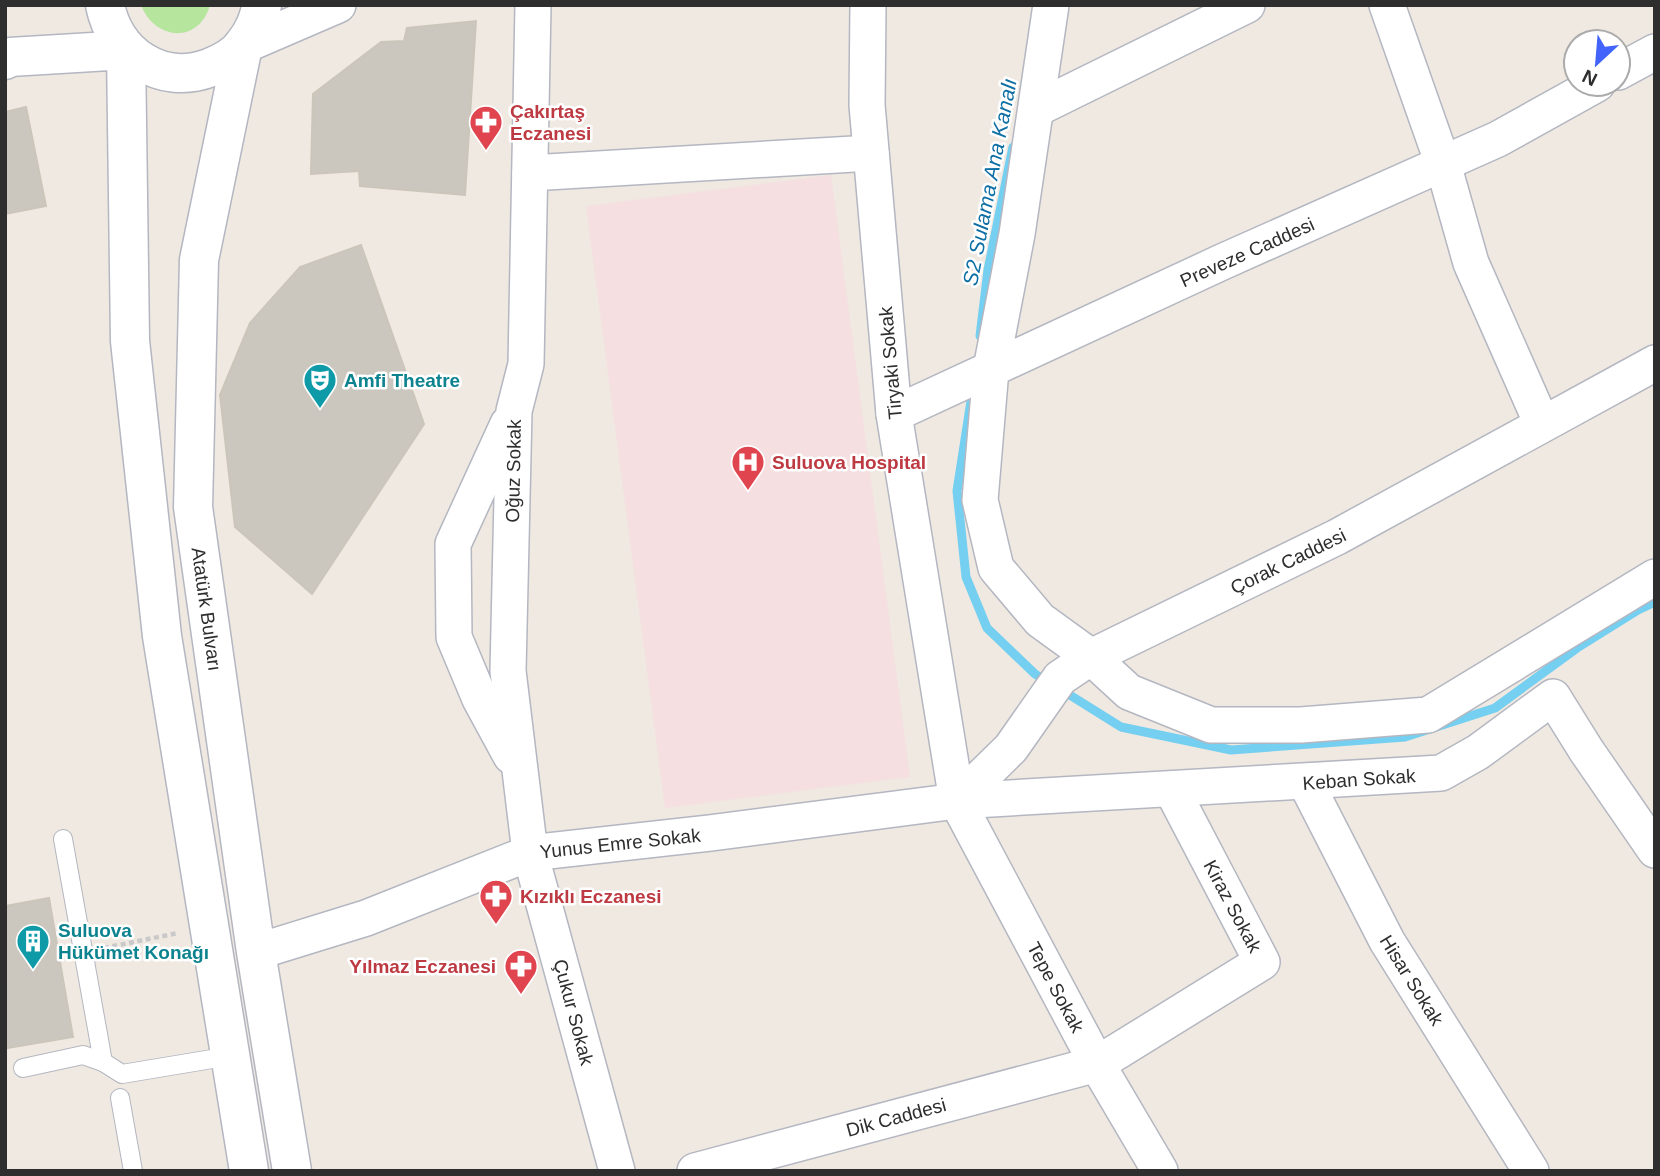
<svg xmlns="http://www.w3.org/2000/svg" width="1660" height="1176" font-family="Arial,sans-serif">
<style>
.medical{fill:#f5dfe0}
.green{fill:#b6e59e}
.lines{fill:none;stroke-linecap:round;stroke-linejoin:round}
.stream{stroke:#75cff0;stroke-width:9}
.building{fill:#cbc7bf;stroke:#cbc5ba;stroke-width:2}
.lane-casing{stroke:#b4b7c1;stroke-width:20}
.street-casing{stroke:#b4b7c1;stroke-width:38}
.secondary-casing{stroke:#b4b7c1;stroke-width:41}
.path{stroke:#c9c9c9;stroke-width:4.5;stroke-dasharray:5 3.5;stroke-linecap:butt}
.lane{stroke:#fff;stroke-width:18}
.street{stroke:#fff;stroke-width:35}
.secondary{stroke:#fff;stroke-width:38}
.labels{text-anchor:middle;stroke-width:5;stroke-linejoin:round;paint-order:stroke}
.health-label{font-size:19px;font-weight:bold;fill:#be3a42;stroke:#fff;text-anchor:start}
.street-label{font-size:19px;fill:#2e2e2e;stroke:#fff}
.culture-label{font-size:19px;font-weight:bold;fill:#0d838f;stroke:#fff;text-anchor:start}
.water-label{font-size:21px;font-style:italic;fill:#0d6fa3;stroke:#fff}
</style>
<rect width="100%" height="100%" fill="#efe9e1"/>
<!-- medical -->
<polygon class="medical" points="831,175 910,777 665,808 586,206"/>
<!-- green -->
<path class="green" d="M141 5H210C199 44 155 41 141 5Z"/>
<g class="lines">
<!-- stream -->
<g class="stream">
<polyline points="980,336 988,270 1013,147"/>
<polyline points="971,401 957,491 966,577 987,628 1035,674 1048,682"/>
<polyline points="1065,692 1121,727 1231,750 1405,737 1495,708 1577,648 1638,610 1655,602"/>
</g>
</g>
<!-- building -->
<g class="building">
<polygon points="476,21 465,195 360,186 359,171 311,174 313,94 381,42 404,41 407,28"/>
<polygon points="26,107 46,206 5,214 5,112"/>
<polygon points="361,245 424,424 312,594 235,527 220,395 250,323 300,267"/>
<polygon points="49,898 73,1037 7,1048 5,906"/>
</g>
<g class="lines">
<defs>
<g id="lane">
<polyline points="63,839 103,1062"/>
<polyline points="23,1068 83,1055 103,1062 122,1074 230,1056"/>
<polyline points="120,1098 133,1171"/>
</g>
<g id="street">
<polyline points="533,5 526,364 514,411 508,671 530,853 617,1171"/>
<polyline points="868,5 867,105 894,414 957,801 1097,1064 1160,1171"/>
<polyline points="1051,5 1017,234 991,369 980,500 996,568 1040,620 1091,657 1129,692 1211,725 1301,725 1428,715 1655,577"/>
<polyline points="1387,5 1443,164 1471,263 1542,424"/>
<polyline points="243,46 338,5"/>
<polyline points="1618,72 1655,52"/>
<polyline points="1036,109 1247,5"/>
<polyline points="530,173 871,153"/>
<polyline points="894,414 1222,262 1498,139 1597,84"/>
<polyline points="508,424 453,544 454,637 480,699 511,756"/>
<polyline points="1306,783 1387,941 1531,1171"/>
<polyline points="957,801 1011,748 1060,678 1091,657 1337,537 1655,363"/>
<polyline points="256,952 366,918 530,853 710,833 957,801 1441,773 1478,752 1553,697 1586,750 1655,850"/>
<polyline points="695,1171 1097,1064 1262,962 1172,790"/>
</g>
<g id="secondary">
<path d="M105 5C115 54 160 86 209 68 222 63 236 56 244 44 254 32 258 20 262 5"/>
<polyline points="243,46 199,260 193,507 256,952 292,1171"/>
<polyline points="5,60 10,57 126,50 130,341 162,636 249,1171"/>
</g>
</defs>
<!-- lane casing -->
<use href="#lane" class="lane-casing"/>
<!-- street casing -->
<use href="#street" class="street-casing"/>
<!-- secondary casing -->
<use href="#secondary" class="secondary-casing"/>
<!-- path -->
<polyline class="path" points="104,948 178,933"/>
<!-- lane -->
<use href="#lane" class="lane"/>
<!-- street -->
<use href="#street" class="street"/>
<!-- secondary -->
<use href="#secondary" class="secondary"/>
</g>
<!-- icons -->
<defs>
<symbol id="pharmacy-pin" viewBox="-11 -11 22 30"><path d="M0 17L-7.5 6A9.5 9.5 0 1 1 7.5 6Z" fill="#e0444e" stroke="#fff"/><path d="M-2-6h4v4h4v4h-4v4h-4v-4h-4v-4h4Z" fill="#fff"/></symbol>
<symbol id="theatre-pin" viewBox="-11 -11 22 30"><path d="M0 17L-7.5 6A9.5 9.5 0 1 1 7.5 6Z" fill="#0f9aa8" stroke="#fff"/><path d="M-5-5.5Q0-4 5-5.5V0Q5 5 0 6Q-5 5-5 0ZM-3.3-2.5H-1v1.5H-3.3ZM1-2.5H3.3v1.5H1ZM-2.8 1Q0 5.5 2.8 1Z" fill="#fff"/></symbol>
<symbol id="hospital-pin" viewBox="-11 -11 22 30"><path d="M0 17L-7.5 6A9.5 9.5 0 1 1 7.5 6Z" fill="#e0444e" stroke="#fff"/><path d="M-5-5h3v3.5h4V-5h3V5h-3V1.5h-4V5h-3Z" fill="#fff"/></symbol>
<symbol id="building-pin" viewBox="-11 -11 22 30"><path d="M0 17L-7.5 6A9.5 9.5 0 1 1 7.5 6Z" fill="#0f9aa8" stroke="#fff"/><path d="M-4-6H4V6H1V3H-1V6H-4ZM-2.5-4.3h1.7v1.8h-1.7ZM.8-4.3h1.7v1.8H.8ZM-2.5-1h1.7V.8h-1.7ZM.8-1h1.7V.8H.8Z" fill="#fff"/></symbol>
</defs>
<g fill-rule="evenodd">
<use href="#pharmacy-pin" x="467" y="103" width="38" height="52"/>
<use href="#theatre-pin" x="301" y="361" width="38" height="52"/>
<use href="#hospital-pin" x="729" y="443" width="38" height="52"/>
<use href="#pharmacy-pin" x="477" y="877" width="38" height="52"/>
<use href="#building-pin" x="14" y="922" width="38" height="52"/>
<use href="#pharmacy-pin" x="502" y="947" width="38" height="52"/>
</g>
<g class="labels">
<!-- health labels -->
<g class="health-label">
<text x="510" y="118">Çakırtaş<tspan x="510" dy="22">Eczanesi</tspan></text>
<text x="772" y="469">Suluova Hospital</text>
<text x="520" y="903">Kızıklı Eczanesi</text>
<text x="496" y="973" text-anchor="end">Yılmaz Eczanesi</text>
</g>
<!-- street labels -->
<g class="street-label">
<text transform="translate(1247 252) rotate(-24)" y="7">Preveze Caddesi</text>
<text transform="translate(890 363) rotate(-95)" y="7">Tiryaki Sokak</text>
<text transform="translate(513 471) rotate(-89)" y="7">Oğuz Sokak</text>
<text transform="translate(1288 561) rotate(-26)" y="7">Çorak Caddesi</text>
<text transform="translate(207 609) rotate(82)" y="7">Atatürk Bulvarı</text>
<text transform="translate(1359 779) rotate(-4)" y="7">Keban Sokak</text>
<text transform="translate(620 843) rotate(-6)" y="7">Yunus Emre Sokak</text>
<text transform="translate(1233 906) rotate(62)" y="7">Kiraz Sokak</text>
<text transform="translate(1412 980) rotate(58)" y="7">Hisar Sokak</text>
<text transform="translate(1056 987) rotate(62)" y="7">Tepe Sokak</text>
<text transform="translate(574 1012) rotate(75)" y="7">Çukur Sokak</text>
<text transform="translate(896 1117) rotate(-15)" y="7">Dik Caddesi</text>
</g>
<!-- culture labels -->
<g class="culture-label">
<text x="344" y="387">Amfi Theatre</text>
<text x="58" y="937">Suluova<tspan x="58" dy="22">Hükümet Konağı</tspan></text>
</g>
<!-- water labels -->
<g class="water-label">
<text transform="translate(990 182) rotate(-79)" y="7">S2 Sulama Ana Kanalı</text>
</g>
</g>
<!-- border -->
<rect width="1660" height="1176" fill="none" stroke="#2e2e2e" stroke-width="14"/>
<!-- north arrow -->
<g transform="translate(1597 63) rotate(206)"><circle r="33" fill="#ffffff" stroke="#ababab" stroke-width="2"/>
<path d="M0-5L12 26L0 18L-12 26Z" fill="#4264fb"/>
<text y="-10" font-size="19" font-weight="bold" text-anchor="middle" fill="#2e2e2e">N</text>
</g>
</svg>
